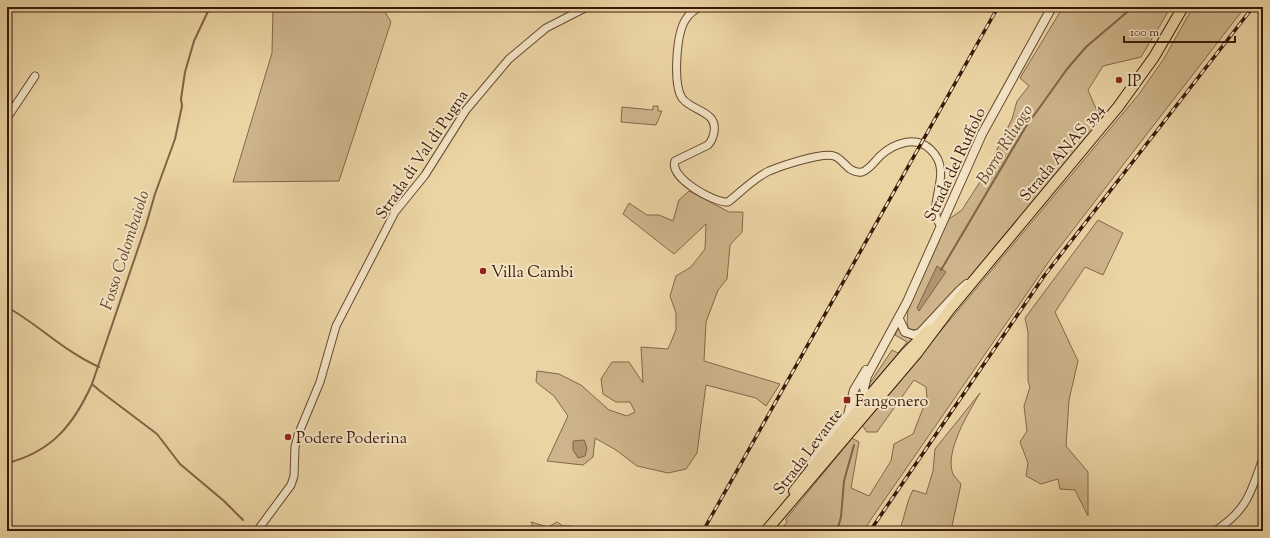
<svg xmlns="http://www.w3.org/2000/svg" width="1270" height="538" font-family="'Sorts Mill Goudy',serif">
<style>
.green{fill:#cdb48a;stroke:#84664a}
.water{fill:#af946f;stroke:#816346}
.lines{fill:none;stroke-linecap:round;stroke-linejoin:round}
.stream{stroke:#816346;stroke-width:2}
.minor-casing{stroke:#674830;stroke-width:9}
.tertiary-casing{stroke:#674830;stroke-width:10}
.primary-casing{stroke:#3b1909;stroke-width:12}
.minor{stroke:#f2e3c4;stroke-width:7}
.tertiary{stroke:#f2e3c4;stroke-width:8}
.primary{stroke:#ebd4a4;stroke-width:10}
.rail-casing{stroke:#3b1909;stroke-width:3.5}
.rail{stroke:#f2e3c4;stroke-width:2;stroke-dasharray:6;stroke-linecap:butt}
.poi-dot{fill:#8f2418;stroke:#f2e3c4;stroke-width:1.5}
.labels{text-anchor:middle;stroke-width:4;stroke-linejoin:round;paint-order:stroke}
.poi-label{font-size:16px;fill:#3b1909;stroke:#f2e3c4;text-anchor:start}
.street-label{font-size:16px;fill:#3b1909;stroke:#f2e3c4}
.water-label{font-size:17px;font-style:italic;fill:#64442d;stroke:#f2e3c4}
</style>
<rect width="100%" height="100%" fill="#ebd4a4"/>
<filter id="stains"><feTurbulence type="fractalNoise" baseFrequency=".005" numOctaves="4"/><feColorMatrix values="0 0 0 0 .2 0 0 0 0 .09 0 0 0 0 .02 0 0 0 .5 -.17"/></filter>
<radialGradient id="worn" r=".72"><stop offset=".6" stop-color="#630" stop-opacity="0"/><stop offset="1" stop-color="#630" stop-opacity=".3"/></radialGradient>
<!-- green -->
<g class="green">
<polygon points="273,7 382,7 391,22 339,181 233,182 272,53"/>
<path d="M1063 7H1069L1074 10 1078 7H1171L1141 57 1103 66 1088 90 1101 120 971 277C951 292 938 314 917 330L909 329 907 323 908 309 946 221 962 210 985 174 1012 119 1017 101 1029 86 1020 78Z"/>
<polygon points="1193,7 1245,7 1052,257 863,531 780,531 787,522 786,519 852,438 859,442 851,488 869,496 891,461 894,444 913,434 927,398 926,387 914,380 877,432 867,432 862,425 1139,94 1163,60"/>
<polygon points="653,106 658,106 658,111 662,111 656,125 621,122 622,107 653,110"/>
<polygon points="689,191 729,212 743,212 742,232 730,245 727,279 718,290 706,322 704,361 780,384 766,406 756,398 706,385 697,453 686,469 668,473 637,466 616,450 595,438 593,457 583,465 547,461 568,416 554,396 536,382 537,371 559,374 581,385 609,410 627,416 635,412 630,402 616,402 603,394 601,379 612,362 629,362 643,383 641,347 668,349 676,330 676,313 670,296 676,276 691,267 705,249 706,224 674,254 623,214 629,203 647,215 659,215 673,221 679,200"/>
<polygon points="1098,220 1123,233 1103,275 1085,267 1055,312 1078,361 1069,400 1066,446 1088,472 1088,516 1075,490 1060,489 1058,479 1041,484 1026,476 1028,463 1020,442 1027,431 1024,406 1030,387 1028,381 1028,332 1025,318"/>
<polygon points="898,329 903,335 914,340 869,393 868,386 892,350 898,353 907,342 895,335"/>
<path d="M980 393C969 412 944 452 953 474 955 478 959 481 961 484L951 531H899C905 517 906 503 913 490L926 494 933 471 935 449Z"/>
<polygon points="531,522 548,527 557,522 563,526 571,526 578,531 535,531"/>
</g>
<!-- water -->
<g class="water">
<polygon points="937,266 946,272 919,311 917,308"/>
<polygon points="584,440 587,448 585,456 578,458 573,450 573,441"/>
</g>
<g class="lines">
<!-- stream -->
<g class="stream">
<polyline points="941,270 1025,128 1067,69 1086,47 1133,7"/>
<path d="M7 307C39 325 65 352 99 367"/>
<polyline points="92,384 100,391 157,434 180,464 224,501 243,520"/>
<path d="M7 463C52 452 74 424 92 384L146 225 155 194 175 139 182 106 181 99 185 72 194 41 210 7"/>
<polyline points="837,531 841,517 844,481 854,445"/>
</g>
<defs>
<g id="minor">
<path d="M700 7C694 10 689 14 686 19 676 33 673 84 682 98 691 111 718 111 714 132 713 138 712 141 708 145L675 161C669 178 714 203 728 202 741 192 754 178 769 171 781 166 822 152 834 156 844 159 848 174 862 172 869 170 875 161 880 156 894 143 916 135 931 150 955 173 925 204 940 225"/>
<polyline points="7,118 35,76"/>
<polyline points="257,531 291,485 294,476 295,447 298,435 320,382 336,326 395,212 425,175 466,110 509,59 546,28 587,7"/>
<path d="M1215 531C1247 510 1251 493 1263 458"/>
</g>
<g id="tertiary">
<polyline points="899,319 905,332 914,335 920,333 960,290 967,284"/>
<polyline points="867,403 864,388 867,376 907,302 982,134 1052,7"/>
<polyline points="812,463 821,448 848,415 854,390 866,370"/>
</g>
<g id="primary">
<polyline points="794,491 866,400 906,353 929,330"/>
<polyline points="766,531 917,353 950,309 1118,107 1154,57 1183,7"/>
</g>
</defs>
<!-- minor casing -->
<use href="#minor" class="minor-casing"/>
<!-- tertiary casing -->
<use href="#tertiary" class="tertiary-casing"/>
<!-- primary casing -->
<use href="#primary" class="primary-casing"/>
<!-- minor -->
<use href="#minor" class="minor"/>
<!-- tertiary -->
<use href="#tertiary" class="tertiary"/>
<!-- primary -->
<use href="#primary" class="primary"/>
<defs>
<g id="rail">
<polyline points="703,531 998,7"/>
<polyline points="870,531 1044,276 1253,7"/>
</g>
</defs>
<!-- rail casing -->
<use href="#rail" class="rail-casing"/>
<!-- rail -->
<use href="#rail" class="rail"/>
</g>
<!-- markers -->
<g class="poi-dot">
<circle cx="1119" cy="80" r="4"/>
<circle cx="483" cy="271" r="4"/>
<rect x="843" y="396" width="8" height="8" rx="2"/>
<circle cx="288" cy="437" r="4"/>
</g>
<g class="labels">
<!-- poi labels -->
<g class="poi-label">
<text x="1127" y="86">IP</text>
<text x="491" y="277">Villa Cambi</text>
<text x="855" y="406">Fangonero</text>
<text x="296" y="443">Podere Poderina</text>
</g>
<!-- street labels -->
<g class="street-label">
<text transform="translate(1061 152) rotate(-50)" y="6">Strada ANAS 394</text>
<text transform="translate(421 154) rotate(-56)" y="6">Strada di Val di Pugna</text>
<text transform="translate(954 164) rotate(-65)" y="6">Strada del Ruffolo</text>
<text transform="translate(807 451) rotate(-53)" y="6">Strada Levante</text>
</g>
<!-- water labels -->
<g class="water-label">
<text transform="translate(1004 144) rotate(-58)" y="6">Borro Riluogo</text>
<text transform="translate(124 250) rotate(-72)" y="6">Fosso Colombaiolo</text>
</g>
</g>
<!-- margin -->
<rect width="1270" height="538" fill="none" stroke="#ebd4a4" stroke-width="24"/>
<rect x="8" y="8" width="1254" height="522" fill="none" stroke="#3b1909" stroke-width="2"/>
<rect x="12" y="12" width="1246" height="514" fill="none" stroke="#3b1909"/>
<!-- scale -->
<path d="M1124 36v6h111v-6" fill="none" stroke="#3b1909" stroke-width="2"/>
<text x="1130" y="36" font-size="12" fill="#3b1909" stroke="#f2e3c4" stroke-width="3" paint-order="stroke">100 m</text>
<rect width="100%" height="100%" filter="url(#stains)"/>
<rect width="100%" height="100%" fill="url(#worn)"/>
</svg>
